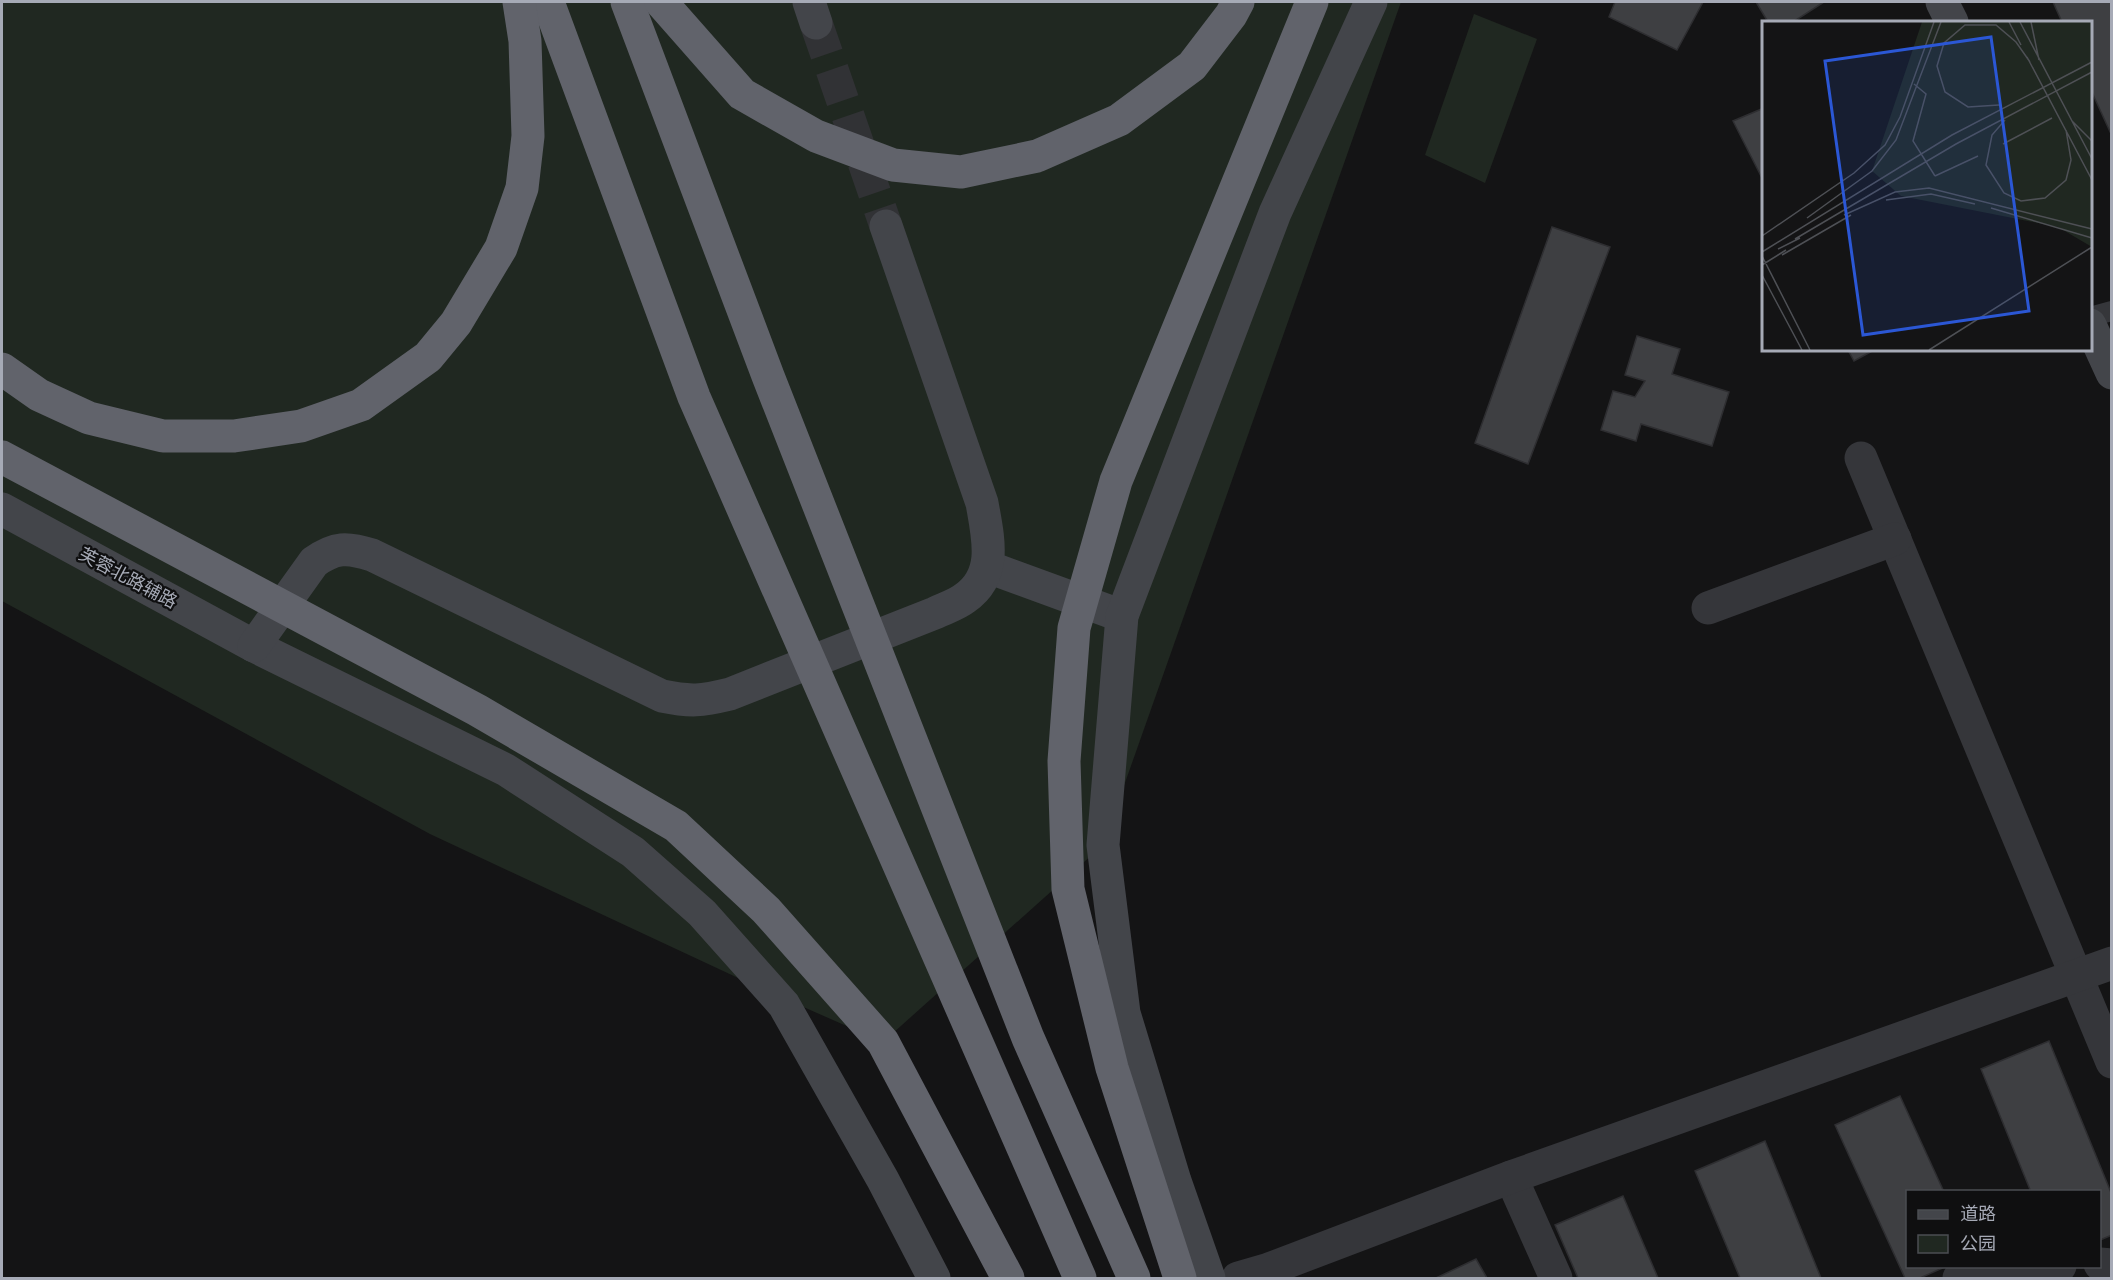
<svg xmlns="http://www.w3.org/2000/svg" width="2113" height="1280" font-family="'Exo 2','Noto Sans SC',sans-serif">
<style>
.green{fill:#202821}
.building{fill:#3e3f42;stroke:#2e2e31;stroke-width:1.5}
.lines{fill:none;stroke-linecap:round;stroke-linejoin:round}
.secondary-tunnel{stroke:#313235;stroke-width:33;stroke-dasharray:33 16;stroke-linecap:butt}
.lane{stroke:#35363a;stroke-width:20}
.street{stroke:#35363a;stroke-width:33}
.secondary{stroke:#43454a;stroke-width:33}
.highway{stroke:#61636b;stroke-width:33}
.labels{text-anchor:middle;stroke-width:4.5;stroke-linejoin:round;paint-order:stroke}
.street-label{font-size:18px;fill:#a6aab6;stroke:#0f0f10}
.inset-road{fill:none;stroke:#4e5055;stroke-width:1.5}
.view{fill:#2b57d5;fill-opacity:0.15;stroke:#2b57d5;stroke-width:3}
.inset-edge{fill:none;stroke:#a6aab6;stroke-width:3}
</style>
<rect width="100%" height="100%" fill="#141415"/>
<!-- green -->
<g class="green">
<polygon points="2,2 1401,2 1103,845 883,1042 751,984 430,834 2,601"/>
<polygon points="1474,14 1537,39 1485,183 1425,155"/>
</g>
<!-- building -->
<g class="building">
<polygon points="1615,2 1703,2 1677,50 1609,17"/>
<polygon points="1756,2 1824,2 1793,22 1768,22"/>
<polygon points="2053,2 2112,2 2112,136 2090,88 2090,22 2062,22"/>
<polygon points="1764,108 1764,182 1733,121"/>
<polygon points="1552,227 1610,247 1528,464 1475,443"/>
<polygon points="1637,336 1680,349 1672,374 1729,392 1712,446 1641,424 1636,441 1601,430 1613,391 1635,397 1645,381 1625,375"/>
<polygon points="1848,350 1874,350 1854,361"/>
<polygon points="2049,1041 2112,1195 2112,1235 2100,1240 2100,1192 2031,1192 1981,1069"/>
<polygon points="1900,1096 1944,1192 1908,1192 1908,1266 1947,1266 1920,1278 1905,1278 1835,1125"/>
<polygon points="1765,1141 1821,1278 1740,1278 1695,1171"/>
<polygon points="1623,1196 1658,1278 1578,1278 1555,1225"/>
<polygon points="1476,1259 1487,1278 1436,1278"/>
</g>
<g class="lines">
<!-- secondary-tunnel -->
<polyline class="secondary-tunnel" points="816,23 886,226"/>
<!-- lane -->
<polyline class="lane" points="2090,317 2112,311"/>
<!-- street -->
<g class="street">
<polyline points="1861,458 2112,1062"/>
<polyline points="1708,608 1895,539"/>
<polyline points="1511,1177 1556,1278"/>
<polyline points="2100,1264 2112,1265"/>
<polyline points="1238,1278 1269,1269 1511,1177 2112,963"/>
<polyline points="1959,1278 2011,1270 2060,1266"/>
</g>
<!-- secondary -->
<g class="secondary">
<polyline points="809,2 816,23"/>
<polyline points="1942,2 1952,22"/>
<polyline points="2090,325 2112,373"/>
<polyline points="2,509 254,646 506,770 633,852 702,913 784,1005 883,1180 934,1278"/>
<polyline points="988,567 1122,616"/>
<path d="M254 646 314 562C335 547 347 547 372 555L662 696C691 702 701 701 730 694L935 613C945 608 956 605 965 598 998 575 988 537 982 503L886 226"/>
<polyline points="1209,1278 1175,1181 1124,1013 1103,845 1122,616 1275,213 1371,2"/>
</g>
<!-- highway -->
<g class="highway">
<polyline points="548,2 694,397 1080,1278"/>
<polyline points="627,2 768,376 1028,1038 1134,1278"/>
<polyline points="661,2 742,94 816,136 893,165 961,172 1037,156 1119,120 1192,66 1231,15 1238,2"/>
<polyline points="2,369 39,395 89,418 163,436 234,436 301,426 361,405 428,357 456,323 501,248 522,188 528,136 525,41 519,2"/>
<polyline points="2,457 477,710 676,826 766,910 883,1042 1008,1278"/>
<polyline points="1180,1278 1112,1068 1068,889 1064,761 1074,628 1116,481 1312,2"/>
</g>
</g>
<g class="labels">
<!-- street labels -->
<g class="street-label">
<text transform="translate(128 578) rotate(28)" y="6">芙蓉北路辅路</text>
</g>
</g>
<!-- overview -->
<g transform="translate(1762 21)">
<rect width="330" height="330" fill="#141415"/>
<path d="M160 1H330V226L296 206 139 175 110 150Z" fill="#202821"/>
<path class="inset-road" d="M247 1 259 24M258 1 330 138M269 1 277 39M265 36 330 159M152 63 164 73 151 120 173 155M237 84 206 86 183 71 175 45 182 22 203 4H234L254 21 268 41M243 99 230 114 224 144 242 172 259 180 283 177 304 159 309 139 304 109M310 100 330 120M241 123 290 97M173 155 216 135M124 179 169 173 213 183M229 187 330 217M82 194 133 171 167 167 330 208M45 197 110 150 134 119 179 1M0 215 92 152 123 124 138 96 172 1M33 218 194 123 330 51M16 228 38 217M0 231 190 114 330 41M20 234 89 194M0 235 48 329M0 244 24 229M0 254 40 329M167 329 330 226"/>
<path class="view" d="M229 16 267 290 101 314 63 40Z"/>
<rect width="330" height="330" class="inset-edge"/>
</g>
<!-- border -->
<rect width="2113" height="1280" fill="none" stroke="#a6aab6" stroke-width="6"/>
<!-- legend -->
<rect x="1906" y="1190" width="195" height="78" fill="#0f0f10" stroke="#4b4d52" stroke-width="1.5"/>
<rect x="1918" y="1210" width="30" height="9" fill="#43454a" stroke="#4b4d52" stroke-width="1.5"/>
<text x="1960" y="1220" font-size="18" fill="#a6aab6">道路</text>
<rect x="1918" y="1235" width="30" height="18" fill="#202821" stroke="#4b4d52" stroke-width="1.5"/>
<text x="1960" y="1250" font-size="18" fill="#a6aab6">公园</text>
</svg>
